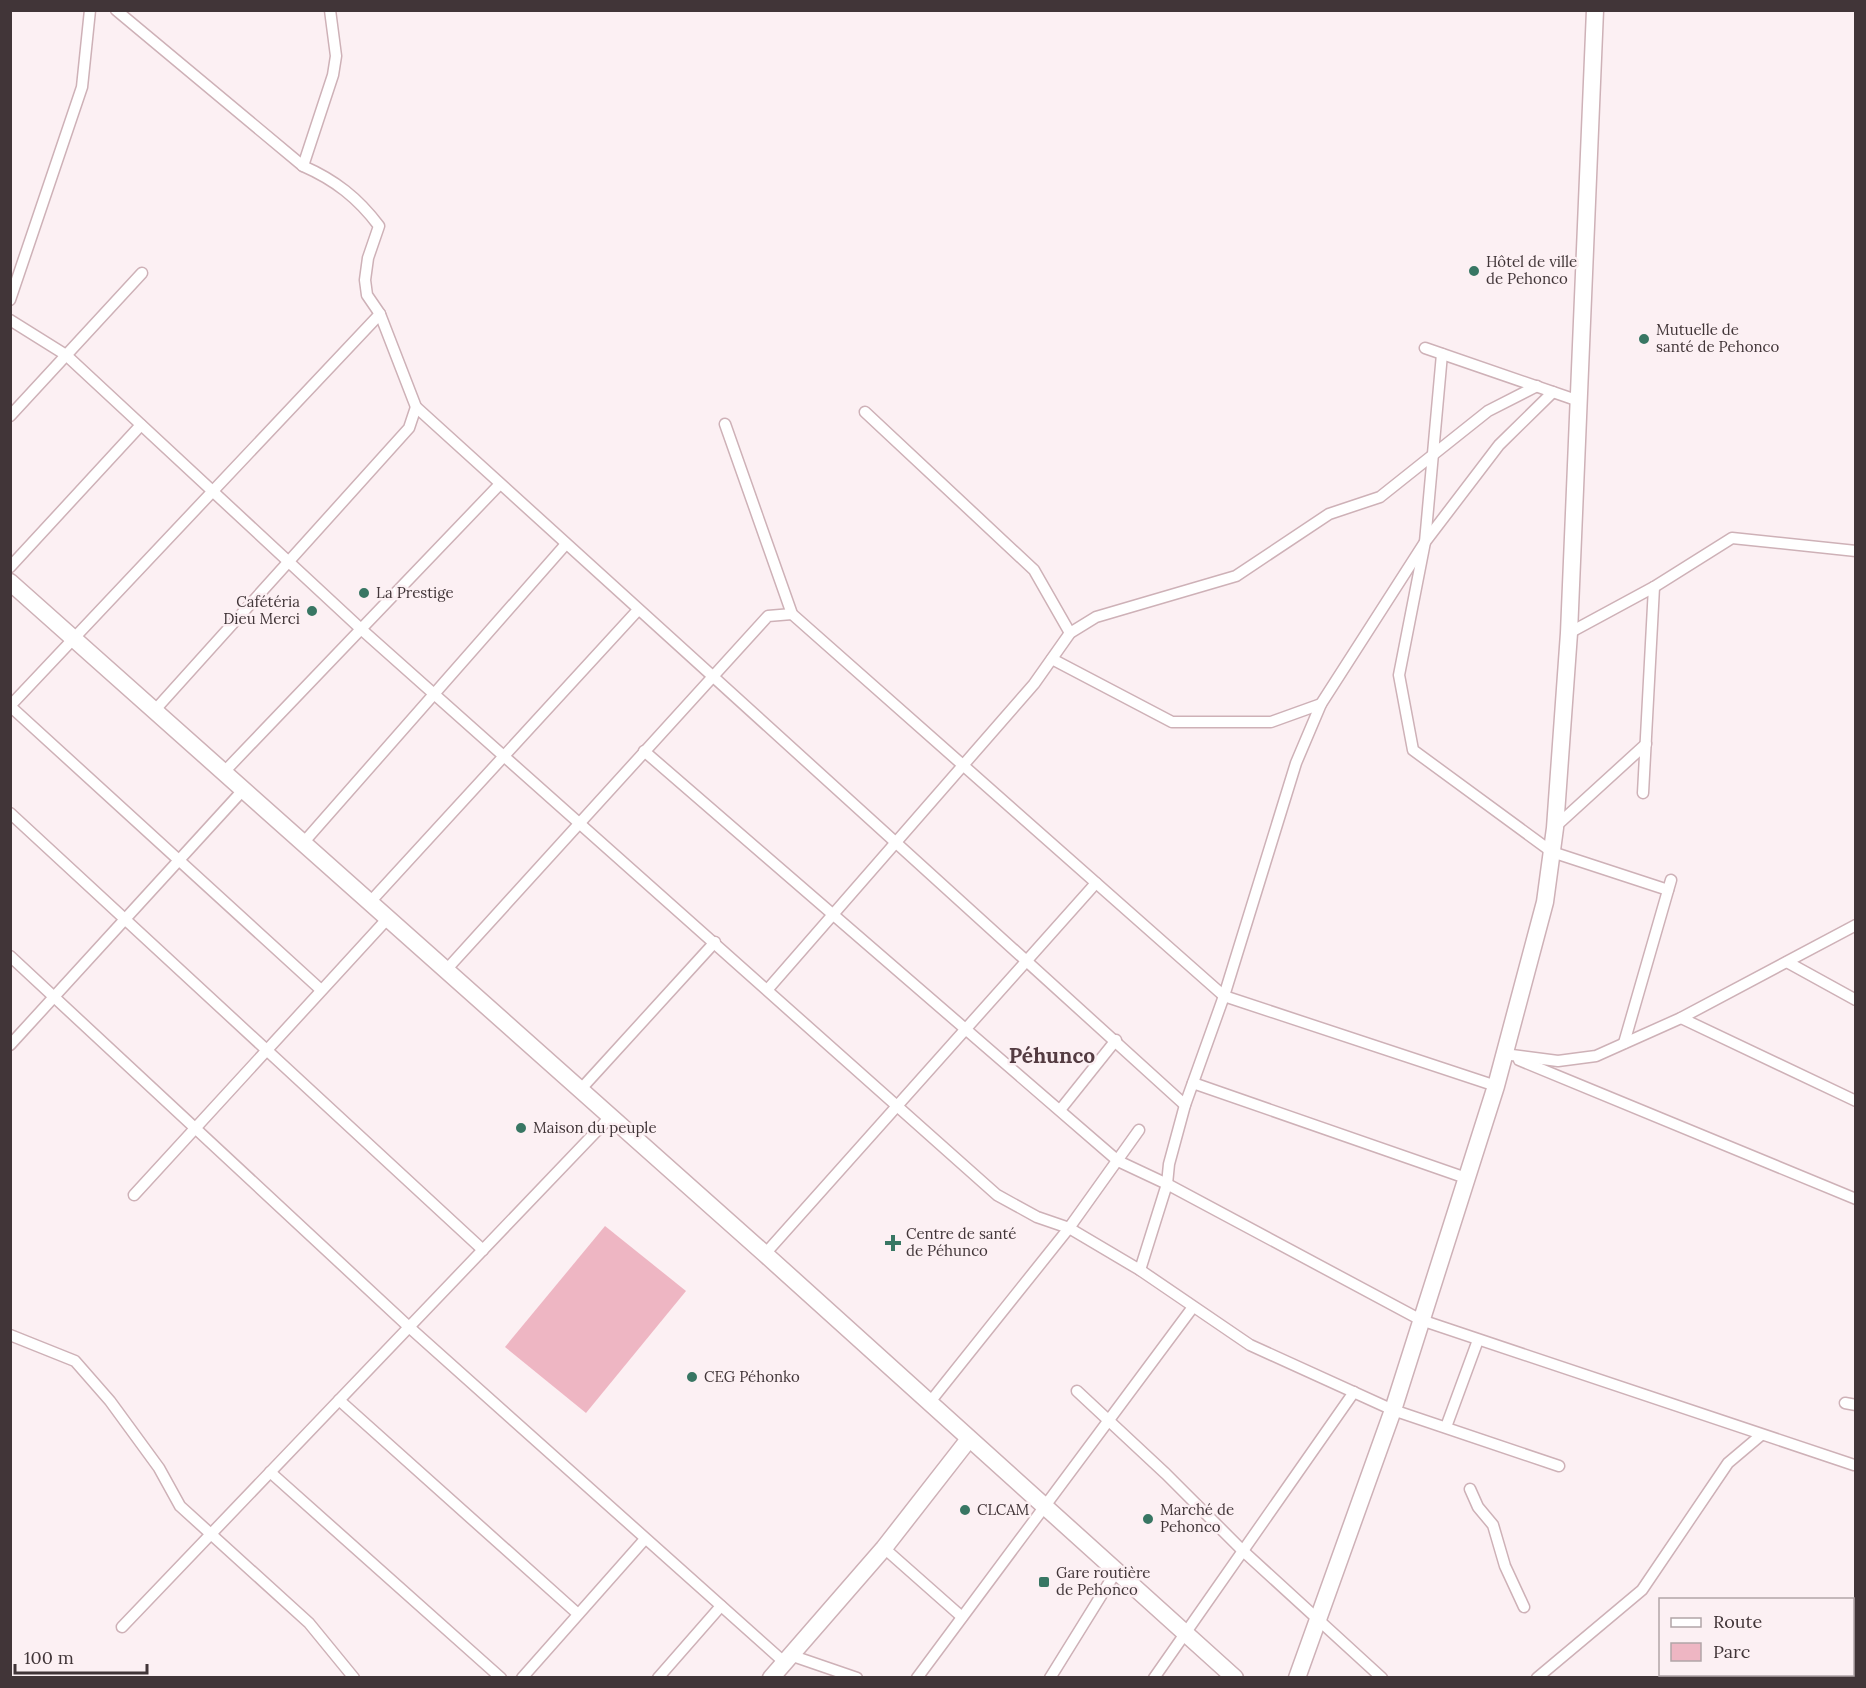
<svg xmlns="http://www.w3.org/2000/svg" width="1866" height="1688" font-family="Lora,serif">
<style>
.green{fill:#eeb6c3}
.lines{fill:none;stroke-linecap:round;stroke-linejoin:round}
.street-casing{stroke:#ceb1b7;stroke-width:13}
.primary-casing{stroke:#ceb1b7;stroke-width:19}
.street{stroke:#fff;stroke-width:10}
.primary{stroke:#fff;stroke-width:16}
.poi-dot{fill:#387663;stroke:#fcf0f3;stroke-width:2}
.labels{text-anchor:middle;stroke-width:5;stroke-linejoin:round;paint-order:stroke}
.poi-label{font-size:15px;fill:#413538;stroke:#fcf0f3;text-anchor:start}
.district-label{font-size:21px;font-weight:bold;fill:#543c42;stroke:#fcf0f3}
</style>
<rect width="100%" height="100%" fill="#fcf0f3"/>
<!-- green -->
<polygon class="green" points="605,1226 686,1291 586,1413 505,1347"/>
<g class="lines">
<defs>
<g id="street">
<polyline points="116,10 303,166"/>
<path d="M330 10 336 56 333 75 303 166C335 180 358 198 379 226L368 258 365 280 367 295 380 314 416 407 1185 1105"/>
<polyline points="10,300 82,87 90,10"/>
<polyline points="10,320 66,355 361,629 997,1195 1037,1217 1069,1228 1140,1270 1250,1345 1393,1410 1559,1466"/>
<polyline points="1425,348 1579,401"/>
<polyline points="1442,354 1425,542 1399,675 1413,750 1552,852 1668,890"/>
<polyline points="865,412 1034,570 1070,633"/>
<polyline points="10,416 142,273"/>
<polyline points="725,424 792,614 1224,996 1496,1086"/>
<polyline points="10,567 141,425"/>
<polyline points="1569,633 1654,587 1732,538 1856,551"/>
<polyline points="1052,659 1172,722 1271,722 1321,704"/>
<polyline points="10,706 380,314"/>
<polyline points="10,706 320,989"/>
<polyline points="155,710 409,428 416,407"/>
<polyline points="644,751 1118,1161 1167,1184 1421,1320 1854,1465"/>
<polyline points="225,771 500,484"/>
<polyline points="1643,793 1654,587"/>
<polyline points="10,813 483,1250"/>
<polyline points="1555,827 1646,744"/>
<polyline points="304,842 566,544"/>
<polyline points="371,901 638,610"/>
<polyline points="10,956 409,1327 784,1662"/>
<polyline points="1787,962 1856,1000"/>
<polyline points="447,969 768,616 792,614"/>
<polyline points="768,989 1034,684 1070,633 1096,617 1236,576 1329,514 1380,497 1488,411 1537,386"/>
<polyline points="1681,1018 1856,1101"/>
<polyline points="1624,1043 1671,880"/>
<polyline points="10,1045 244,789"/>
<polyline points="1504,1054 1558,1061 1596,1056 1681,1018 1856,925"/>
<polyline points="1519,1060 1856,1199"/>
<polyline points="1193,1083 1466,1178"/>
<polyline points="581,1089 715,942"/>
<polyline points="1060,1110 1116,1040"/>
<polyline points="134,1195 389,917"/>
<polyline points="765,1254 1096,883"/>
<polyline points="1140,1270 1167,1184 1169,1164 1185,1105 1224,996 1296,763 1321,704 1425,542 1499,445 1553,392"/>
<polyline points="10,1335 75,1361 110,1401 159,1468 180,1506 309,1623 354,1678"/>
<polyline points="1077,1391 1166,1474 1242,1550 1382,1678"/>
<polyline points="339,1400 578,1614"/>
<polyline points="930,1402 1069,1228 1139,1130"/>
<polyline points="1845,1403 1856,1405"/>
<polyline points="1446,1427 1478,1340"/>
<polyline points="270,1472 501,1678"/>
<polyline points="1470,1489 1478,1507 1493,1525 1505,1566 1524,1607"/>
<polyline points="884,1548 962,1617"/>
<polyline points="122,1627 611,1116"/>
<polyline points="790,1655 857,1678"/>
<polyline points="522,1678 645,1539"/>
<polyline points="658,1678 721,1606"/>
<polyline points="917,1678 1193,1307"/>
<polyline points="1050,1678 1117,1570"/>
<polyline points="1154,1678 1354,1392"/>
<polyline points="1537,1678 1642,1590 1728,1463 1760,1436"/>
<polyline points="1767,1678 1767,1674"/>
</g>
<g id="primary">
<polyline points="10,582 765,1254 1235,1678"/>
<polyline points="771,1678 884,1548 969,1439"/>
<polyline points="1297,1678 1393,1410 1496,1086 1545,902 1555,828 1569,633 1595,10"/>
</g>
</defs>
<!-- street casing -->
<use href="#street" class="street-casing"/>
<!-- primary casing -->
<use href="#primary" class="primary-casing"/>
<!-- street -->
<use href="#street" class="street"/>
<!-- primary -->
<use href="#primary" class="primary"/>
</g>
<!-- markers -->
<g class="poi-dot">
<circle cx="1474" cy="271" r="6"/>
<circle cx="1644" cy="339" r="6"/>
<circle cx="364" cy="593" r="6"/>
<circle cx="312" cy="611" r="6"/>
<circle cx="521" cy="1128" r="6"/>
<path d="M890 1234h6v6h6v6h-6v6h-6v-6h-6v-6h6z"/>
<circle cx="692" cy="1377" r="6"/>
<circle cx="965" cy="1510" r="6"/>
<circle cx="1148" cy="1519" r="6"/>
<rect x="1038" y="1576" width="12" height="12" rx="3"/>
</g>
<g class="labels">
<!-- poi labels -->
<g class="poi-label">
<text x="1486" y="267">Hôtel de ville<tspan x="1486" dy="17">de Pehonco</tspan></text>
<text x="1656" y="335">Mutuelle de<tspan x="1656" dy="17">santé de Pehonco</tspan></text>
<text x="376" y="598">La Prestige</text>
<text x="300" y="607" text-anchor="end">Cafétéria<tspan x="300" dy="17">Dieu Merci</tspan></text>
<text x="533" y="1133">Maison du peuple</text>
<text x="906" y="1239">Centre de santé<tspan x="906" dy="17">de Péhunco</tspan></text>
<text x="704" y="1382">CEG Péhonko</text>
<text x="977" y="1515">CLCAM</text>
<text x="1160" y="1515">Marché de<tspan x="1160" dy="17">Pehonco</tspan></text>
<text x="1056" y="1578">Gare routière<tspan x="1056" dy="17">de Pehonco</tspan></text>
</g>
<!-- district labels -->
<g class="district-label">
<text x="1052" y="1063">Péhunco</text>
</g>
</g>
<!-- border -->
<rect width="1866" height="1688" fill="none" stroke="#413538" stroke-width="24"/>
<!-- legend -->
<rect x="1659" y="1598" width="195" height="78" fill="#fcf0f3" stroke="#b1a5a8" stroke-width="1.5"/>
<rect x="1671" y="1618" width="30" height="9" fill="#ffffff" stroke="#b1a5a8" stroke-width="1.5"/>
<text x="1713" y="1628" font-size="18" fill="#413538">Route</text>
<rect x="1671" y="1643" width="30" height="18" fill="#eeb6c3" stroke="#b1a5a8" stroke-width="1.5"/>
<text x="1713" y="1658" font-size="18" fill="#413538">Parc</text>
<!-- scale -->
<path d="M15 1664v9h132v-9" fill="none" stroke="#413538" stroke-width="3"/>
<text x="24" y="1664" font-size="18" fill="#413538" stroke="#fcf0f3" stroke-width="4.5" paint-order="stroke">100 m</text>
</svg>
